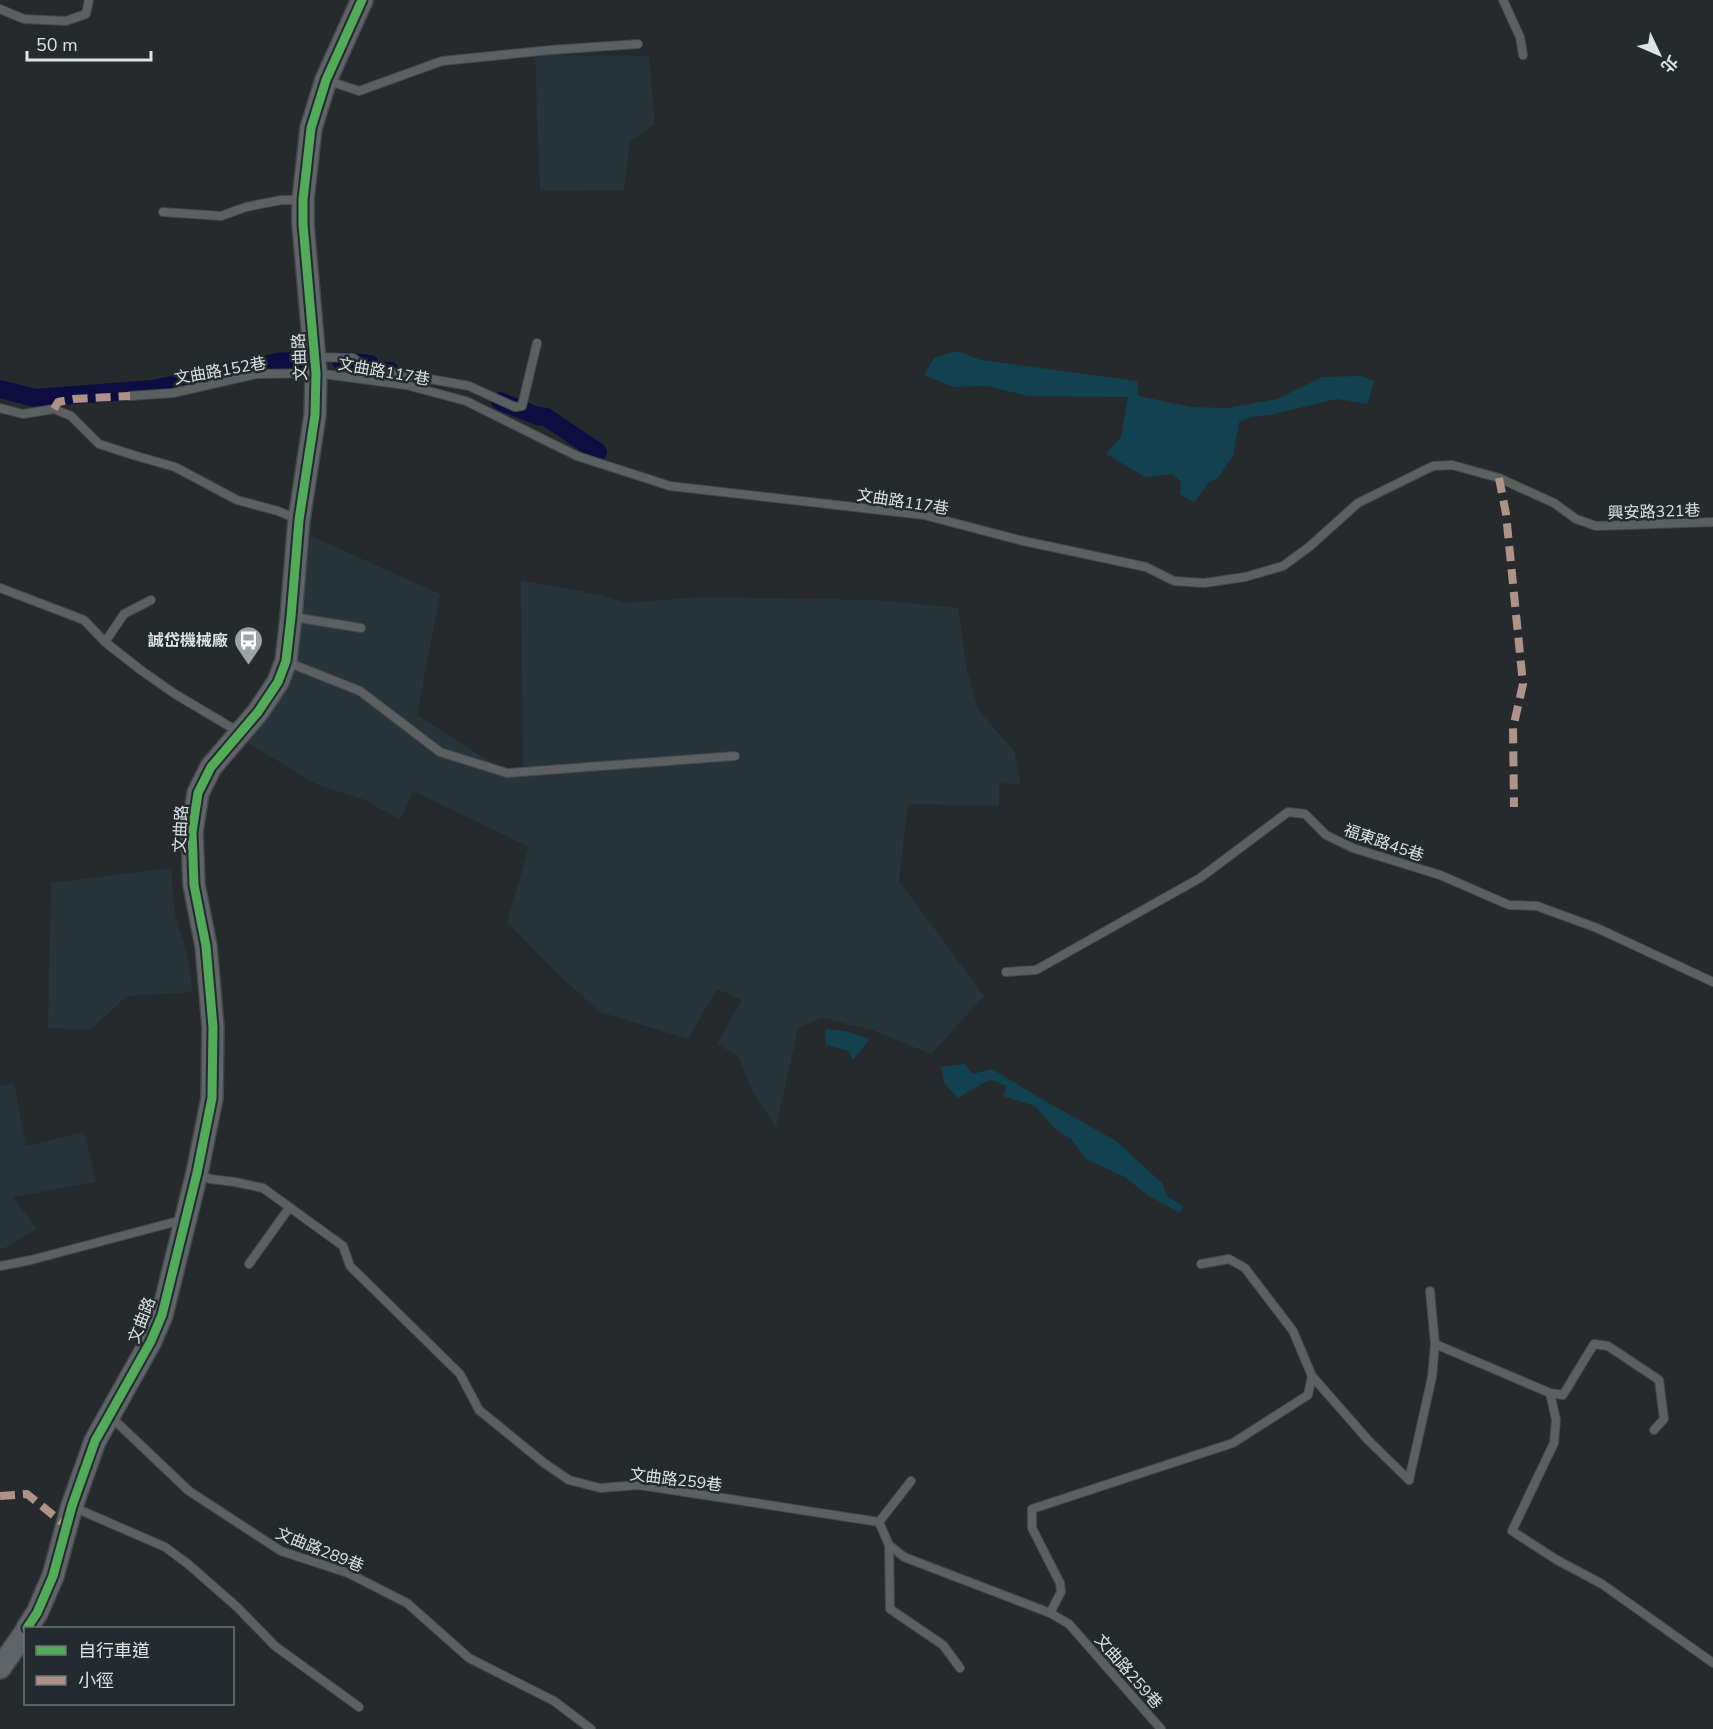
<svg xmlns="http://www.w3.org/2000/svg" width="1713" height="1729" font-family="'Nunito Sans','Noto Sans TC',sans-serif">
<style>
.built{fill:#27353a}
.green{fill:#124250}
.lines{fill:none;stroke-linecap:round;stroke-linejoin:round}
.canal{stroke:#0d0d42;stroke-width:18}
.lane-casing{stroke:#45484a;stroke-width:10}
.secondary-casing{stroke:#45484a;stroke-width:24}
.lane{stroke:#5c6061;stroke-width:8}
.secondary{stroke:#5f6468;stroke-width:21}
.quiet{stroke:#af9288;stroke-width:8;stroke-dasharray:15 8;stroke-linecap:butt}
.cycleway-casing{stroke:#242b2e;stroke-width:13}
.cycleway{stroke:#51ab58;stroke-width:9}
.labels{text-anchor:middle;stroke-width:5;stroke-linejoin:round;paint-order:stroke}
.street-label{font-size:16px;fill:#dde2e4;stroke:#242b2e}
.poi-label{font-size:16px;font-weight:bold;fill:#dde2e4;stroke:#242b2e;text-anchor:end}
</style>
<rect width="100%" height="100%" fill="#262a2c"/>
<!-- built -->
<g class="built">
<polygon points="535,55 649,56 655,124 630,142 624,190 540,191"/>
<polygon points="311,536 440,594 417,715 503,770 523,768 521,580 600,595 625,603 700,597 878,600 958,608 967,671 979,711 1014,751 1021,785 999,783 999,806 908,804 899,881 984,996 931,1054 872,1030 822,1018 798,1028 776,1128 752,1090 738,1056 717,1044 742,1000 717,989 688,1039 600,1012 561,977 507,922 529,847 413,791 400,820 365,800 316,784 248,743 271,708 290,674"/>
<polygon points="171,868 175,914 187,954 193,992 127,996 90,1030 48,1028 51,883"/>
<polygon points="14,1083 26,1146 84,1132 96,1182 13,1197 37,1229 3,1249 0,1248 0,1086"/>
</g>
<!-- green -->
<g class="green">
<polygon points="957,351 981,360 1137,381 1139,396 1191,407 1227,408 1277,399 1323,377 1361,376 1374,381 1368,404 1336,399 1270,415 1250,417 1239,422 1233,456 1218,478 1208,483 1194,503 1180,494 1181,482 1173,474 1145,477 1106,454 1121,437 1128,397 1028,396 987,386 954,387 924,375 934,358"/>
<polygon points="825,1029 845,1031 870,1039 853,1060 849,1051 826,1045"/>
<polygon points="965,1064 973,1074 992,1069 1040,1098 1116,1141 1162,1183 1167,1196 1183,1206 1180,1213 1149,1196 1123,1176 1086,1159 1071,1139 1056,1130 1035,1106 1003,1096 1007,1086 991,1080 981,1084 958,1098 944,1083 941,1067"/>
</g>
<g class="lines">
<!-- canal -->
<g class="canal">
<polyline points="341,361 370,364 371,370 390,371"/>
<polyline points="0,389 35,398 153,389 277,362 316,359"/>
<polyline points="500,401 537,416 546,417 598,452"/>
</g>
<defs>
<g id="lane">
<polyline points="1503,0 1520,37 1523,55"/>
<polyline points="0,9 24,19 66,21 86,14 89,0"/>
<polyline points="326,80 359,91 442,61 551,50 638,44"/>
<polyline points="163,212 221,216 246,207 281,200 302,200"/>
<polyline points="316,357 353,358 368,368 469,386 515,407 522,406 537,343"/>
<polyline points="130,396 173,393 257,374 316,373 406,385 466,401 577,456 670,486 924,515 1019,540 1146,567 1174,581 1204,583 1245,577 1283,566 1309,547 1358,503 1433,466 1452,465 1499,478 1554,503 1576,519 1596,526 1713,522"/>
<polyline points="0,408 23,414 54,409 71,416 99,444 133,455 175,467 237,500 278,511 297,519"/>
<polyline points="0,588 84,620 105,642 142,671 175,694 239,732"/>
<polyline points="293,617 361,628"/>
<polyline points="105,642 124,614 151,600"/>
<polyline points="287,662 360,691 440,752 507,773 735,756"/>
<polyline points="1006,972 1036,970 1200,878 1288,812 1305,814 1326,835 1353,848 1440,875 1509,905 1537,906 1597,928 1713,982"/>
<polyline points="198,1173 210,1179 235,1182 263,1188 343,1246 350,1266 460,1374 479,1410 544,1463 569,1480 600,1488 639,1485 879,1522 889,1545 904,1557 1050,1613 1069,1624 1161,1729"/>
<polyline points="249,1264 289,1208"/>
<polyline points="1201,1264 1229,1259 1245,1268 1293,1331 1312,1376 1368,1440 1409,1480"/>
<polyline points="0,1266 31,1260 182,1220"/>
<polyline points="1435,1344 1550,1393 1556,1420 1554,1443 1512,1531 1557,1560 1602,1584 1713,1663"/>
<polyline points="1550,1393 1563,1395 1594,1344 1608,1346 1659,1380 1664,1419 1654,1430"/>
<polyline points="110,1416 189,1491 281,1551 348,1573 407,1603 469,1658 554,1701 591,1729"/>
<polyline points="1409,1480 1432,1377 1435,1344 1430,1291"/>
<polyline points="73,1507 165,1547 188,1564 237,1607 275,1646 359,1707"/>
<polyline points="879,1522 911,1481"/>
<polyline points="889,1545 890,1609 943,1645 960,1668"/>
<polyline points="1050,1613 1061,1592 1060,1583 1032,1528 1032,1509 1233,1443 1308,1395 1312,1376"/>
</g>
<g id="secondary">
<polyline points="27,1628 37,1613 53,1576 72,1506 95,1441 151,1341 162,1315 197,1173 212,1098 213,1027 206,946 194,885 192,832 198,793 211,767 258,712 278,682 286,661 291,617 299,520 315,415 316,373 303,224 303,200 311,128 326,80 362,0"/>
<polyline points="0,1668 26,1631"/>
</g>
</defs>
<!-- lane casing -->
<use href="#lane" class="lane-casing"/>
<!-- secondary casing -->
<use href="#secondary" class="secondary-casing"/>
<!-- lane -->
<use href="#lane" class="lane"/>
<!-- secondary -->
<use href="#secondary" class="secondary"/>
<!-- quiet -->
<g class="quiet">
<polyline points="54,409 58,402 74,399 130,396"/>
<polyline points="1499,478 1506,514 1523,684 1513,728 1514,807"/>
<polyline points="0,1496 27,1494 68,1527"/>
</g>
<defs>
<polyline id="cycleway" points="27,1628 37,1613 53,1576 72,1506 95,1441 151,1341 162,1315 197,1173 212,1098 213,1027 206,946 194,885 192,832 198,793 211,767 258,712 278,682 286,661 291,617 299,520 315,415 316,373 303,224 303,200 311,128 326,80 362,0"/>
</defs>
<!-- cycleway casing -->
<use href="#cycleway" class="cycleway-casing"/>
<!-- cycleway -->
<use href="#cycleway" class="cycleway"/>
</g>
<!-- icons -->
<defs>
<symbol id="bus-pin" viewBox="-11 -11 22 30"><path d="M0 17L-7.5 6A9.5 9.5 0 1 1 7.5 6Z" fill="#9da2a4" stroke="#242b2e"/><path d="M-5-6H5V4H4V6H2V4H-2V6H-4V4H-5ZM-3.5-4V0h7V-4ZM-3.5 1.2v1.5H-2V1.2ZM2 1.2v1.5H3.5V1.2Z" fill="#fff"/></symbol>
</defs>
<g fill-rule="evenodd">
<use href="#bus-pin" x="232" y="624" width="33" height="45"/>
</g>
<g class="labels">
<!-- street labels -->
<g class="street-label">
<text transform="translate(299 357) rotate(-93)" y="6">文曲路</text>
<text transform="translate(220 370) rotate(-10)" y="6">文曲路152巷</text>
<text transform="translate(384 371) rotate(10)" y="6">文曲路117巷</text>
<text transform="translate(903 501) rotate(9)" y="6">文曲路117巷</text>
<text transform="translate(1654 511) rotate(-2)" y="6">興安路321巷</text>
<text transform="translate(180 829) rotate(-87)" y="6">文曲路</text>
<text transform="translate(1384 842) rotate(19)" y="6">福東路45巷</text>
<text transform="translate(141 1320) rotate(-69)" y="6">文曲路</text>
<text transform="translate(676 1479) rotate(7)" y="6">文曲路259巷</text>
<text transform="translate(320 1549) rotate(22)" y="6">文曲路289巷</text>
<text transform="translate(1129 1671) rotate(49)" y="6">文曲路259巷</text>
</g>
<!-- poi labels -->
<g class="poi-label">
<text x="228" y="646">誠岱機械廠</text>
</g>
</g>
<!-- legend -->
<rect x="24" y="1627" width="210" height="78" fill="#242b2e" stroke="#6e7477" stroke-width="1.5"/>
<rect x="36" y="1646" width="30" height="9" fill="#51ab58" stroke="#6e7477" stroke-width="1.5"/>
<text x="78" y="1657" font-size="18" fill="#dde2e4">自行車道</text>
<rect x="36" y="1676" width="30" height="9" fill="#af9288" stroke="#6e7477" stroke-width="1.5"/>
<text x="78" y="1687" font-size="18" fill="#dde2e4">小徑</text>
<!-- north arrow -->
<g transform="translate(1659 54) rotate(134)" stroke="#242b2e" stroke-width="4.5" paint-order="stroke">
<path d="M0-4.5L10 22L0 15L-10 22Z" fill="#dde2e4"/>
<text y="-9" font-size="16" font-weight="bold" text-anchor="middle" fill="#dde2e4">北</text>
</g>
<!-- scale -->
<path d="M27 51v9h124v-9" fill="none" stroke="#dde2e4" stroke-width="3"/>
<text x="36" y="51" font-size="18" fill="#dde2e4" stroke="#242b2e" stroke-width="4.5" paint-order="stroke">50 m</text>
</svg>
